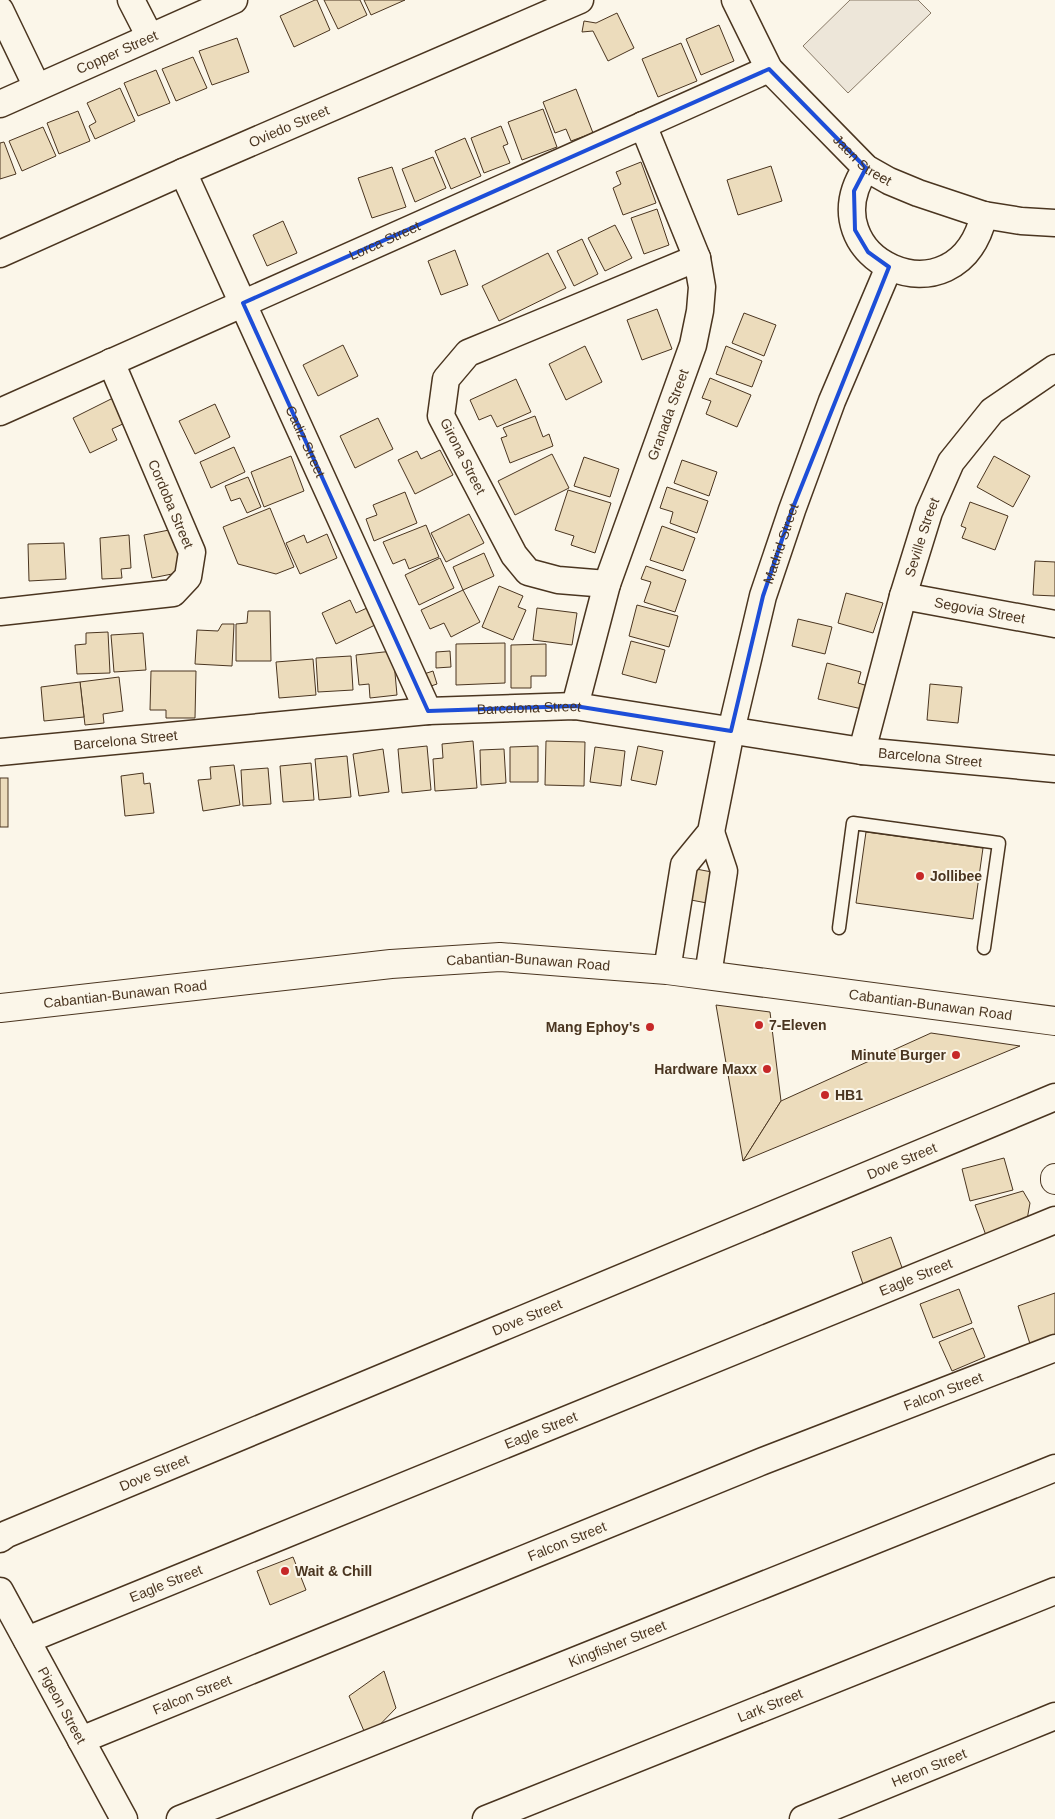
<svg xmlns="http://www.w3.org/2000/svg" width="1055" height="1819" font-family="Helvetica,sans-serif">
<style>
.green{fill:#ede6d9;stroke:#887966}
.building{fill:#ecdcbc;stroke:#4a3520}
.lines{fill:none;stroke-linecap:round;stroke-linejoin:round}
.lane-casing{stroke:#4a3520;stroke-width:15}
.street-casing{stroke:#4a3520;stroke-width:29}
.secondary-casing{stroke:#4a3520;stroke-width:30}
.primary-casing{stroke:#4a3520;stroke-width:30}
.lane{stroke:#fbf6e9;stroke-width:12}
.street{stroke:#fbf6e9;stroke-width:26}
.secondary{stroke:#fbf6e9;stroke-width:28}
.primary{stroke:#fbf6e9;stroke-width:28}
.marked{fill:none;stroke:#1d4ed8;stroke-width:4;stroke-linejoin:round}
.poi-dot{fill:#c62828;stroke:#fbf6e9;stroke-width:2}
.labels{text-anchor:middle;stroke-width:4;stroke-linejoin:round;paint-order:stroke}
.street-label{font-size:14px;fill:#4a3520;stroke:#fbf6e9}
.poi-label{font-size:14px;font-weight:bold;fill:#4a3520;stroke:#fbf6e9;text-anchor:start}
</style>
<rect width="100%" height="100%" fill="#fbf6e9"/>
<!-- green -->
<polygon class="green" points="850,0 918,0 931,13 848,93 803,46"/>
<!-- building -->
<g class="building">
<polygon points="315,0 317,0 330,30 294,47 280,16"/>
<polygon points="324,0 360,0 367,15 338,29"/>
<polygon points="364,0 405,0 371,15"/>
<polygon points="617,13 634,48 608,61 593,31 582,32 584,21 596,23"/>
<polygon points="719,25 734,61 701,75 686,39"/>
<polygon points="237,38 249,72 212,85 199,51"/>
<polygon points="681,43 697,81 658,97 642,59"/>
<polygon points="193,57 207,88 176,101 162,69"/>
<polygon points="156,70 170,103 138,116 124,83"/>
<polygon points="120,88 135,121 95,139 89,126 96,122 87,103"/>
<polygon points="576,89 593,133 571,141 566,129 555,133 543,102"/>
<polygon points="543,109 557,147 522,160 508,122"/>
<polygon points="78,111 90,141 59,154 47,123"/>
<polygon points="501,126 508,144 503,146 510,163 484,173 471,138"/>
<polygon points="43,127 56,156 22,171 9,141"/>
<polygon points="465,138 481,176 451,189 435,151"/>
<polygon points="4,142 16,174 0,179 0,143"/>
<polygon points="433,157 446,188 415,202 402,169"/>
<polygon points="641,162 656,203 623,215 613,188 621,184 616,172"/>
<polygon points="771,166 782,201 738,215 727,180"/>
<polygon points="392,167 406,207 372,218 358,178"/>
<polygon points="657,209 669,245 644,254 631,218"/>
<polygon points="283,221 297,253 267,266 253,235"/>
<polygon points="615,225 632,258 605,271 588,238"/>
<polygon points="582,239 598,274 574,286 557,251"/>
<polygon points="455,250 468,285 441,295 428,261"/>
<polygon points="548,253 566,288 499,321 482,286"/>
<polygon points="657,309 672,349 642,360 627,320"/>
<polygon points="744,313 776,325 764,356 732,343"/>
<polygon points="343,345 358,376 318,396 303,365"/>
<polygon points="585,346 602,382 566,400 549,364"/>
<polygon points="726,346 762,361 752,387 716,374"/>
<polygon points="710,378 751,395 737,427 706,414 711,401 702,398"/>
<polygon points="516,379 531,412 497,427 491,415 479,420 470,400"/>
<polygon points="115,397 127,422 112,429 117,440 90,453 73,418"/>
<polygon points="215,404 230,437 195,454 179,421"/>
<polygon points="535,416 543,437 549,434 553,446 510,463 501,438 507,436 503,428"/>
<polygon points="378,418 393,449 355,468 340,436"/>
<polygon points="234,447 245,472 211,488 200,462"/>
<polygon points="440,450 453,475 415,494 398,460 417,451 421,459"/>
<polygon points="552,454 569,488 515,515 498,481"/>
<polygon points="291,456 304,491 264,507 251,472"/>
<polygon points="994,456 1030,476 1013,507 977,487"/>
<polygon points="584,457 619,469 610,497 574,486"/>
<polygon points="682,460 717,472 709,496 674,483"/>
<polygon points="248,477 261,507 247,513 240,498 231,501 225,486"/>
<polygon points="667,487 708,501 697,533 670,523 673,512 660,508"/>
<polygon points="568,490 611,503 595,553 571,545 574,536 555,530"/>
<polygon points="405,492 417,523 374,541 366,519 377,515 373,505"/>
<polygon points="970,502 1008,516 995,550 962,538 966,528 961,526"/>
<polygon points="270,508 294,567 276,574 238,564 223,527"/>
<polygon points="469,514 484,543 446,562 431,533"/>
<polygon points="426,525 439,557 409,569 405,559 393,564 383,542"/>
<polygon points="662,526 695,538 683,571 650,560"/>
<polygon points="174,529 182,572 152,578 144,535"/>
<polygon points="327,534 337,558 300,574 286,543 304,535 307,543"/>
<polygon points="129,535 131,568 121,569 122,578 102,579 100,538"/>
<polygon points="64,543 66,579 29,581 28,544"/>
<polygon points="484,553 494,576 463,590 453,567"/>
<polygon points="440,558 454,588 419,605 405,575"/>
<polygon points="1035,561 1055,562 1055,596 1033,595"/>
<polygon points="646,566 686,580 675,612 644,602 651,582 641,579"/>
<polygon points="499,586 523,596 518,607 526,610 513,640 482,627"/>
<polygon points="463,590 480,622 451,637 444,623 430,629 421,610"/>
<polygon points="846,593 883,603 873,633 838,623"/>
<polygon points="350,600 356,613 367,608 375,625 336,644 322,613"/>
<polygon points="637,605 678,616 669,647 629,636"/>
<polygon points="537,608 577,613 572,645 533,640"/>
<polygon points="248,611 270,611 271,661 236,661 236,624 247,623"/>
<polygon points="798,619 832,627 825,654 792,646"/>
<polygon points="222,624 234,624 232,666 195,664 197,630 218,631"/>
<polygon points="108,632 110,673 77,674 75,645 86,644 86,633"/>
<polygon points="143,633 146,670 114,672 111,635"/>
<polygon points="631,641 665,650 656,683 622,674"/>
<polygon points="505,643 505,683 456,685 456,644"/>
<polygon points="546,644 546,676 531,676 531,688 511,688 511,645"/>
<polygon points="393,651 397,695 370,698 369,684 359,685 356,655"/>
<polygon points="450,651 451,667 436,668 436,652"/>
<polygon points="351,656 353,690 318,692 316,658"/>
<polygon points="313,659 316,695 279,698 276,662"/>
<polygon points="827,663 861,672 858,683 868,686 862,709 818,699"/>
<polygon points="151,671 196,671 195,718 166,718 166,710 150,710"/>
<polygon points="433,671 437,684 425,688 421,675"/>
<polygon points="119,677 123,711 103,714 104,723 85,725 80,682"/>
<polygon points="80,682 84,717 44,721 41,687"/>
<polygon points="930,684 962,687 958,723 927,720"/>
<polygon points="473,741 477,788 435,791 433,759 443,758 442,744"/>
<polygon points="546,741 585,742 584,786 545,785"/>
<polygon points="427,746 431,790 402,793 398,749"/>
<polygon points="538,746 538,782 510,782 510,747"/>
<polygon points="638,746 663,751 656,785 631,780"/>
<polygon points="595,747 625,751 621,786 590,782"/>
<polygon points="383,749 389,792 359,796 353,754"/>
<polygon points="504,749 506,783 481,785 480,750"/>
<polygon points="347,756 351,797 319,800 315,759"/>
<polygon points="311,763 314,800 283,802 280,766"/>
<polygon points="234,765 240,805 203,811 198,780 211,779 210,767"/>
<polygon points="268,768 271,804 243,806 241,770"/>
<polygon points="143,773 144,784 150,783 154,813 125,816 121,776"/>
<rect x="0" y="778" width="8" height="49"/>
<polygon points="866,832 983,848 973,919 856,903"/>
<polygon points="696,869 712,872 707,903 691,900"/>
<polygon points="716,1005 770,1012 781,1101 743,1161"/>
<polygon points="931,1033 1020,1046 743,1161 781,1101"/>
<polygon points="1004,1158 1013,1190 970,1201 962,1169"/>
<polygon points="1023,1191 1030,1203 1025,1231 988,1241 975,1205"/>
<polygon points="891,1237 905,1276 865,1290 852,1252"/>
<polygon points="959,1289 972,1323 933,1338 920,1304"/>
<polygon points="1055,1293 1055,1339 1031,1347 1018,1306"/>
<polygon points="973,1328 985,1357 952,1371 939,1342"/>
<polygon points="293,1557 306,1590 270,1605 257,1571"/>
<polygon points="384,1671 396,1708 367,1738 349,1696"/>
</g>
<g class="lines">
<defs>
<polyline id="lane" points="839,928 853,823 999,843 984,948"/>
<g id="street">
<polyline points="131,0 150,37"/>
<path id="s1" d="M735 0 769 69 866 168 889 181 918 193 984 215 1021 221 1055 223"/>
<polyline points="0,10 37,87"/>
<path id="s2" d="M0 104 234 0"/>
<path d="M866 168C806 259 957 328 984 215"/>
<path id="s3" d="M183 172 428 711"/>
<path id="s4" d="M0 254 183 172 580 0"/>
<path id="s5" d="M0 412 769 69"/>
<polyline points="607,584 558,580 528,572 514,555 441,416 446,379 468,353 697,258"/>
<path id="s6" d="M903 596 1055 624"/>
<polyline points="0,612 173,593 188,577 192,552 111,362"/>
<path id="s7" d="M575 706 607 584 693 345 700 311 702 287 697 258 643 125"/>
<path id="s8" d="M862 751 903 596 929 512 951 462 992 411 1055 368"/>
<path id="s9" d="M0 752 428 711 575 706 862 751 1055 769"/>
<path id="s10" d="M667 970 684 865 711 832 731 731 763 596 792 510 832 401 889 267"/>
<polyline points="708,975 724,871 711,832"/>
<path id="s11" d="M0 1539 7 1534 1055 1097"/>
<path id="s12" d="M0 1591 124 1819"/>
<path id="s13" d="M27 1640 1055 1220"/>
<path id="s14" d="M81 1740 763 1461 1055 1348"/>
<path id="s15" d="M180 1819 1055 1468"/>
<path id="s16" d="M486 1819 1055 1591"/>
<path id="s17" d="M803 1819 1055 1716"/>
</g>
<polyline id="secondary" points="1055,1178 1055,1180"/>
<g id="primary">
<path id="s18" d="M0 1008 391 964 500 957 667 970 1055 1021"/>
</g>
</defs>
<!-- lane casing -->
<use href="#lane" class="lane-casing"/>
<!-- street casing -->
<use href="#street" class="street-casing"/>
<!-- secondary casing -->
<use href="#secondary" class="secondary-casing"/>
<!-- primary casing -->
<use href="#primary" class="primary-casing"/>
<!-- lane -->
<use href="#lane" class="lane"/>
<!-- street -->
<use href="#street" class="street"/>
<!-- secondary -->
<use href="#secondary" class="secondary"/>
<!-- primary -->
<use href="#primary" class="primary"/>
</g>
<!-- marked area -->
<path class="marked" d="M769 69 866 168 854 191 855 230 868 252 889 267 792 510 763 596 731 731 575 706 428 711 243 303Z"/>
<!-- markers -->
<g class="poi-dot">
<circle cx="920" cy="876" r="5"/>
<circle cx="759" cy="1025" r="5"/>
<circle cx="650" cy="1027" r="5"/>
<circle cx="956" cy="1055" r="5"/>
<circle cx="767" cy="1069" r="5"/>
<circle cx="825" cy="1095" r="5"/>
<circle cx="285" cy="1571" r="5"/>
</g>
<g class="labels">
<!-- street labels -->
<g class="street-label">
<text dy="5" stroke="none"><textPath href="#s2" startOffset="128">Copper Street</textPath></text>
<text dy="5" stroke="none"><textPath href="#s4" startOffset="316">Oviedo Street</textPath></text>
<text dy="5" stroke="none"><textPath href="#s1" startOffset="208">Jaen Street</textPath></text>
<text dy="5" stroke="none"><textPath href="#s5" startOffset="421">Lorca Street</textPath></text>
<text dy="5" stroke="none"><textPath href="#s7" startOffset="306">Granada Street</textPath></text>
<text dy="5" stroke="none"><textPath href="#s3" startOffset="296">Cadiz Street</textPath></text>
<text transform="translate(463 456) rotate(63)" y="5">Girona Street</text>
<text transform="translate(171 504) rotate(67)" y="5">Cordoba Street</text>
<text dy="5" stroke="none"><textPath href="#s8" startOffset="222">Seville Street</textPath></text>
<text dy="5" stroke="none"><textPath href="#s10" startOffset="446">Madrid Street</textPath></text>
<text dy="5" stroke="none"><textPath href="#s6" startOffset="78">Segovia Street</textPath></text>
<text dy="5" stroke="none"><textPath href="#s9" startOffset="531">Barcelona Street</textPath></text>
<text dy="5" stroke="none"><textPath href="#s9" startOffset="126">Barcelona Street</textPath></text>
<text dy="5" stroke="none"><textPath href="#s9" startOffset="936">Barcelona Street</textPath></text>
<text dy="5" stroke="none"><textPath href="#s18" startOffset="531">Cabantian-Bunawan Road</textPath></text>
<text dy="5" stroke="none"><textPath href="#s18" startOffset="126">Cabantian-Bunawan Road</textPath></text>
<text dy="5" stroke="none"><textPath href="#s18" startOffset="936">Cabantian-Bunawan Road</textPath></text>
<text dy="5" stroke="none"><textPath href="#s11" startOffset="978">Dove Street</textPath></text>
<text dy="5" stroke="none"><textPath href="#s13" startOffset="960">Eagle Street</textPath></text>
<text dy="5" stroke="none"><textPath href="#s11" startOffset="572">Dove Street</textPath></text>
<text dy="5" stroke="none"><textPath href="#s14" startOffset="930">Falcon Street</textPath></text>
<text dy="5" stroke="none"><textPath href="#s13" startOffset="555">Eagle Street</textPath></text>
<text dy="5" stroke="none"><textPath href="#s11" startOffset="168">Dove Street</textPath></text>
<text dy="5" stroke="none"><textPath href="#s14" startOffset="525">Falcon Street</textPath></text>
<text dy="5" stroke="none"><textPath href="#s13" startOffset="150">Eagle Street</textPath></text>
<text dy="5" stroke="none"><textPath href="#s15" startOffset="471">Kingfisher Street</textPath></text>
<text dy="5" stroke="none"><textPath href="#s14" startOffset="120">Falcon Street</textPath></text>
<text dy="5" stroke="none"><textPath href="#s12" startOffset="130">Pigeon Street</textPath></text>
<text dy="5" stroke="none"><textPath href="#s16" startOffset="306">Lark Street</textPath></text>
<text dy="5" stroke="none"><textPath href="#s17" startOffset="136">Heron Street</textPath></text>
</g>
<!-- poi labels -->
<g class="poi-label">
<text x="930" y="881">Jollibee</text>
<text x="769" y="1030">7-Eleven</text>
<text x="640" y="1032" text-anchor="end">Mang Ephoy's</text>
<text x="946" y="1060" text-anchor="end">Minute Burger</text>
<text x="757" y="1074" text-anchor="end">Hardware Maxx</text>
<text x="835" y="1100">HB1</text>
<text x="295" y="1576">Wait &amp; Chill</text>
</g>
</g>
</svg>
